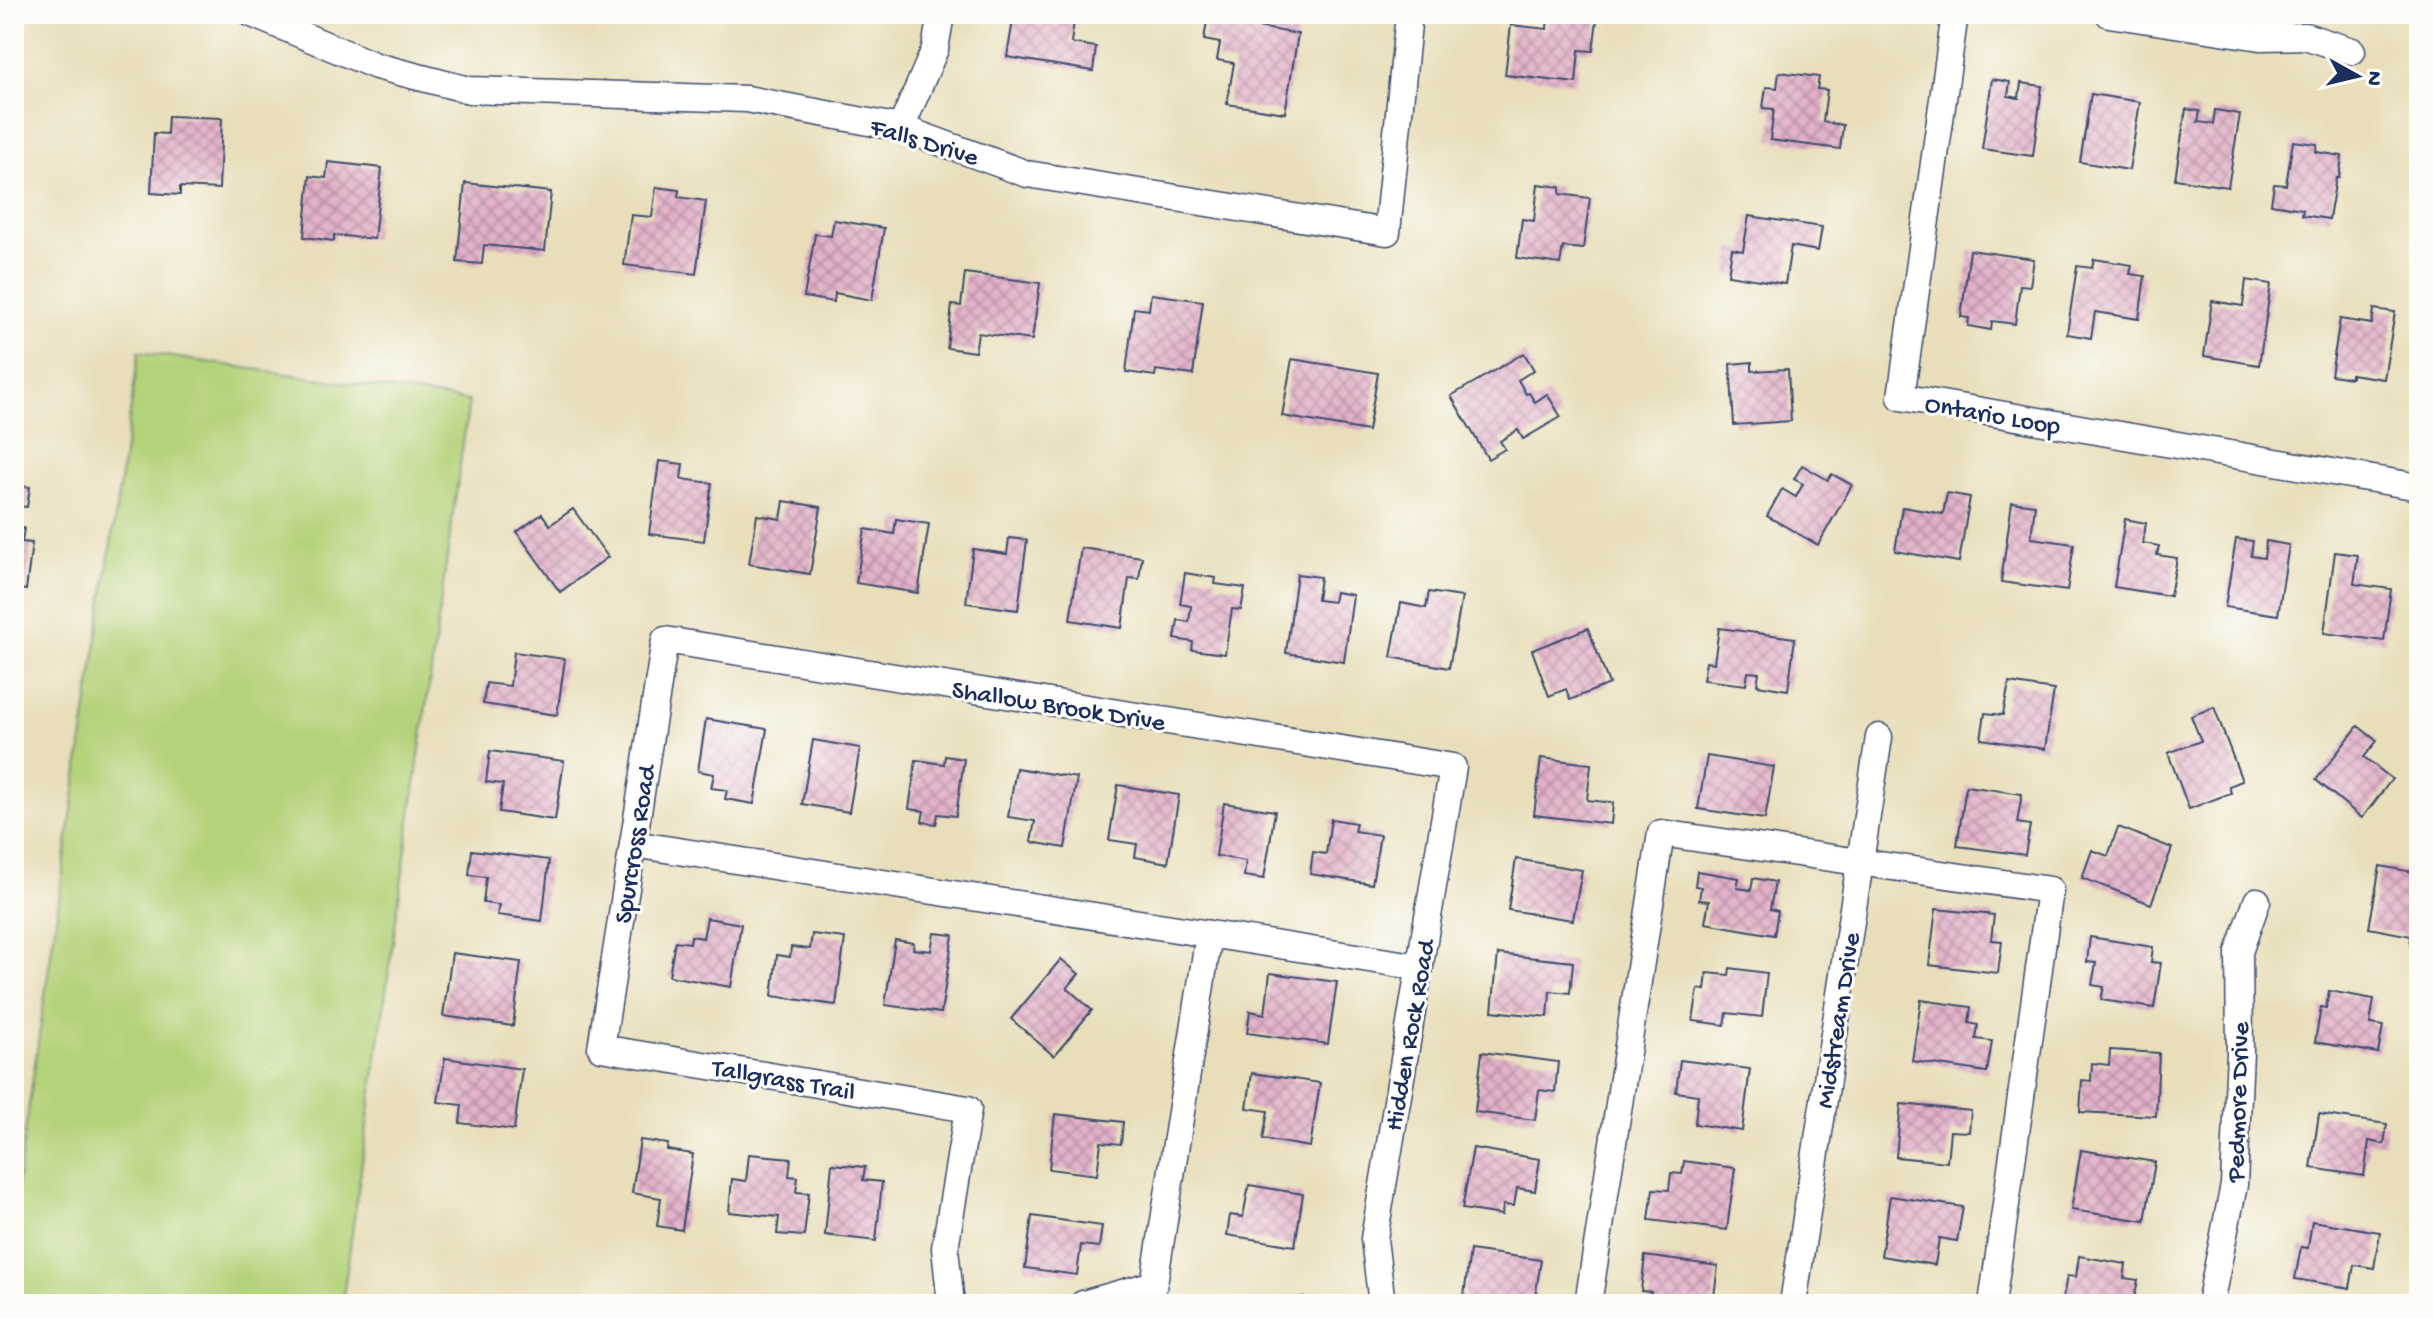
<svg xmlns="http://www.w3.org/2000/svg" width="2433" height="1318" font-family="'Gochi Hand',sans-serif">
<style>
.green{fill:#b4d279;stroke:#68806c;stroke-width:2}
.building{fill:url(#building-cross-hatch)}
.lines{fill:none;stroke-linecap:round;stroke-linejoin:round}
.minor-casing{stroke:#3a496c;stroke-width:29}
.minor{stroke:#fff;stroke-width:26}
.labels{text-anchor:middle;stroke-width:6;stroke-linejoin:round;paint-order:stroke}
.street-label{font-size:26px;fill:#1b2f5e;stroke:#fdfcf7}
</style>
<defs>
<pattern id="building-cross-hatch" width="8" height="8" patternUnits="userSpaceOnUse" patternTransform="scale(2)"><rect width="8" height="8" fill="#e3b1c9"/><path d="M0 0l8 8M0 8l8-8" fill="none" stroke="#b790a6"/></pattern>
</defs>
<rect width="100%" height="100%" fill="#fdfcf7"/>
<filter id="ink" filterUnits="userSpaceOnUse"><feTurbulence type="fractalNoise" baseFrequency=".0125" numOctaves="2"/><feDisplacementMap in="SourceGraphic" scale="16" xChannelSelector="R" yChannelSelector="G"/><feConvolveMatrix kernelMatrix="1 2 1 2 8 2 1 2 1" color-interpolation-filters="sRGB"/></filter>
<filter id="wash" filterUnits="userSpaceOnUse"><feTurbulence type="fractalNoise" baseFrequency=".006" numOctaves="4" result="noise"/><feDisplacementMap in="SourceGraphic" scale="32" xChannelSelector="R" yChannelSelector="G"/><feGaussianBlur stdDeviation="1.8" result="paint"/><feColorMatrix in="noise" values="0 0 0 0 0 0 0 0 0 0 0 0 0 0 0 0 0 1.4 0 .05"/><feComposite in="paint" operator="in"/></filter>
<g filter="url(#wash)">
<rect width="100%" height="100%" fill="#e8deba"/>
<!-- green -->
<polygon class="green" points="139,352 469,401 342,1304 14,1304 14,1207"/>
<g id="blocks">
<!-- building -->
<g class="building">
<polygon points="1014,14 1075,14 1071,43 1096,47 1093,71 1007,57"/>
<polygon points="1208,14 1260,14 1258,27 1298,34 1285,113 1227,104 1234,63 1217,60 1220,43 1204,40"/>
<polygon points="1548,15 1597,20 1593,51 1579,50 1576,83 1505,75 1511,25 1547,29"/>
<polygon points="1779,72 1819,77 1817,89 1827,90 1823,122 1843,125 1840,149 1770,140 1774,109 1763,108 1766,87 1777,88"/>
<polygon points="1992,79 2010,82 2008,96 2019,98 2021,83 2042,86 2033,156 1982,149"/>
<polygon points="2091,94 2140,102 2129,170 2080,162"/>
<polygon points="14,100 22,100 18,188 14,188"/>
<polygon points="2186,109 2200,111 2198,122 2213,124 2215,110 2240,114 2228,187 2175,179"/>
<polygon points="168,116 222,118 219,189 180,187 180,195 151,193 154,133 167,134"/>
<polygon points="2293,141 2317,144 2316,152 2342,156 2339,178 2336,178 2329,219 2302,215 2303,209 2271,204 2274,184 2286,185"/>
<polygon points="328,162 382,168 374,239 334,235 334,241 304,237 310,176 326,178"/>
<polygon points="465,183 551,192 545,251 484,245 482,264 457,262"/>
<polygon points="1538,184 1560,187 1560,194 1590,198 1583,249 1563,247 1560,264 1517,258 1522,219 1534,221"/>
<polygon points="656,187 679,190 678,197 706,201 696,274 624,265 631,215 652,217"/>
<polygon points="1749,216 1822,227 1818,251 1791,246 1785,284 1728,275 1732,249 1743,251"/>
<polygon points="834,220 884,228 872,300 835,293 834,302 804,297 815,234 831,236"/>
<polygon points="1970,250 2034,259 2030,286 2020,285 2015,324 1992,321 1991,330 1968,326 1969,318 1961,317"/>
<polygon points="2094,259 2132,265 2130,274 2145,276 2139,319 2095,312 2091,338 2067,334 2077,266 2092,268"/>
<polygon points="965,273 1040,283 1032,340 978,333 975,352 947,348 952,305 961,306"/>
<polygon points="2246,280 2271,284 2259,365 2204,356 2212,301 2243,306"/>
<polygon points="1151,294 1203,301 1193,375 1156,370 1155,376 1126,372 1134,308 1149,310"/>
<polygon points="2374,309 2395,312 2384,379 2351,374 2351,378 2331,375 2340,319 2372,324"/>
<polygon points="1524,353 1534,370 1518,380 1526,394 1529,393 1535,402 1547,394 1561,417 1523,439 1518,430 1500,441 1505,449 1488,459 1451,396"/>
<polygon points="1292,359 1378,373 1368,431 1282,416"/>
<polygon points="1752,362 1752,371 1788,369 1791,421 1734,425 1730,364"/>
<polygon points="659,461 683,464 681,479 712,483 704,541 649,534"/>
<polygon points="1802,465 1828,480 1832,474 1852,485 1818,545 1767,516 1782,489 1796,497 1803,484 1794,479"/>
<polygon points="14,485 30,487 27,507 19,506 16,527 24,528 22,542 32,543 26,590 14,588"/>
<polygon points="1947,493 1970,497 1959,562 1895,551 1902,507 1943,514"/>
<polygon points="784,501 821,507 810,574 749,564 757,515 781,519"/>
<polygon points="2012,502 2035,505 2031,538 2074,544 2067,591 2001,582"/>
<polygon points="573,509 608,557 560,592 517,532 542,514 550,525"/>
<polygon points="896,519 929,524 918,593 856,583 865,529 894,534"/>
<polygon points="2125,519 2146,523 2143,543 2159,546 2157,555 2177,558 2170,596 2114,587"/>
<polygon points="1009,538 1027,540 1018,610 966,603 973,549 1007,554"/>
<polygon points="2236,539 2253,541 2251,556 2264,558 2266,541 2289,545 2278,615 2225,607"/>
<polygon points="1081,548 1142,557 1139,579 1129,578 1122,628 1070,620"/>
<polygon points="2335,552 2358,555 2354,584 2391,589 2384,641 2324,633"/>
<polygon points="1185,573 1216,578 1215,584 1245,588 1241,610 1232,609 1225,654 1192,650 1193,642 1175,639 1178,620 1189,622 1191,606 1180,604"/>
<polygon points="1297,574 1320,577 1317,600 1333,602 1335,592 1353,595 1344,662 1286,653"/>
<polygon points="1429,592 1462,597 1449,668 1391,657 1401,603 1426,608"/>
<polygon points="1588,628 1609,684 1570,700 1566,689 1549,696 1532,650"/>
<polygon points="1719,628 1795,638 1788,690 1757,685 1759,673 1748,672 1746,685 1703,680 1706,662 1714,663"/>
<polygon points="514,652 565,659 557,715 483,704 486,683 510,686"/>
<polygon points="2009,683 2054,690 2045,749 1981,739 1985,713 2003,715"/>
<polygon points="2214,707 2242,781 2229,786 2231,793 2189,809 2168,753 2201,741 2191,716"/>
<polygon points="706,719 767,729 754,804 725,799 727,790 711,788 714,774 698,771"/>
<polygon points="2358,726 2377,741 2364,757 2392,779 2362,818 2316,780"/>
<polygon points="813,740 860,748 849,812 802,804"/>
<polygon points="490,751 564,761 555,820 499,812 503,784 486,782"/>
<polygon points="945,756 964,759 956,816 938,814 936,824 922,822 924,811 909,809 916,760 944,764"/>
<polygon points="1707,756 1774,767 1765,819 1698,809"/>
<polygon points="1541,758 1591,764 1587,800 1613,803 1611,824 1534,815"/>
<polygon points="1016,768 1077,778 1065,848 1031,842 1035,821 1008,817"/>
<polygon points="1118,785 1179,795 1168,863 1135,857 1137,844 1109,840"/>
<polygon points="1966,786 2022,794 2017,823 2030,825 2025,855 1957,846"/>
<polygon points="1224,803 1275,811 1264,879 1244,876 1246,861 1216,856"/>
<polygon points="1331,819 1356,823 1354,831 1380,835 1372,884 1310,874 1313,852 1326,854"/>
<polygon points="2118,827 2172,848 2151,904 2082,878 2092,850 2108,856"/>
<polygon points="472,850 549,860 542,921 497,915 499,905 483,903 486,877 469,875"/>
<polygon points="1516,859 1582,870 1573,920 1508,910"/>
<polygon points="2380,866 2419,873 2419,947 2410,945 2411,936 2369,928"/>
<polygon points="1697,871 1739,878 1737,888 1751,890 1753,878 1775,882 1770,909 1778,911 1774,935 1705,923 1709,901 1699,900 1701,887 1695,886"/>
<polygon points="1936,909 1994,915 1991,940 2002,941 1998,973 1929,965"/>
<polygon points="707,918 741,924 731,987 669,976 675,941 690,943 691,936 703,938"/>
<polygon points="934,933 953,935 941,1013 885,1005 895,940 914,943 913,949 931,951"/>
<polygon points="812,934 845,938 836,1005 772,996 777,955 790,957 791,947 810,949"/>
<polygon points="2090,937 2153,947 2151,962 2161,963 2154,1008 2101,1000 2104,987 2092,985 2096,963 2087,962"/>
<polygon points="452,953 521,962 513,1026 443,1016"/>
<polygon points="1498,954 1573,962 1570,993 1550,991 1548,1017 1492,1011"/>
<polygon points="1061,959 1079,974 1067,988 1092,1010 1054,1056 1011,1019"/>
<polygon points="1730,968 1767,973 1762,1017 1727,1013 1725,1025 1693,1021 1698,989 1705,990 1707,973 1729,975"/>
<polygon points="1270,973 1337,982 1328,1044 1247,1033 1250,1011 1265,1014"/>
<polygon points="2329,991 2374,999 2370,1024 2383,1026 2378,1053 2315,1042 2321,1007 2326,1008"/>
<polygon points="1921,1000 1971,1007 1969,1023 1978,1025 1976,1039 1992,1041 1987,1072 1912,1061"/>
<polygon points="2110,1050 2159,1053 2156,1116 2080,1112 2082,1080 2091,1081 2092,1063 2109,1065"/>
<polygon points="1482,1052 1558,1062 1555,1092 1539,1090 1535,1120 1475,1112"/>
<polygon points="445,1058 522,1069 514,1130 460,1123 462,1105 438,1102"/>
<polygon points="1680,1060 1750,1069 1742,1131 1695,1124 1698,1095 1676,1092"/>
<polygon points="1252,1073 1320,1083 1310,1147 1263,1139 1268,1111 1247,1108"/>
<polygon points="1901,1104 1971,1111 1969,1132 1950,1131 1947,1162 1896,1157"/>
<polygon points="1055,1114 1123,1122 1121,1144 1101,1142 1097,1175 1049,1169"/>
<polygon points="2319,1114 2387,1124 2384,1144 2369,1141 2364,1176 2311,1168"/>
<polygon points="640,1140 668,1144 667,1150 693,1154 682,1230 657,1226 661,1198 632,1193"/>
<polygon points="1473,1148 1540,1159 1535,1191 1517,1188 1514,1206 1503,1205 1502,1215 1462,1209"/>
<polygon points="2081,1150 2155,1162 2145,1221 2071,1210"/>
<polygon points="749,1154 791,1158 789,1176 798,1177 796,1192 809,1193 804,1236 777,1234 779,1217 729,1212 732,1179 746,1181"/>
<polygon points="1684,1161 1735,1168 1727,1230 1649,1220 1653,1189 1669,1190 1671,1173 1682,1174"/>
<polygon points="832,1164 865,1167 863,1180 882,1182 876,1241 825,1235"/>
<polygon points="1249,1185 1303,1194 1295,1246 1227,1235 1230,1215 1243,1217"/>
<polygon points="1890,1196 1963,1207 1957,1241 1939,1238 1935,1265 1881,1256"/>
<polygon points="1032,1216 1102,1226 1099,1247 1081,1245 1077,1275 1025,1268"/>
<polygon points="2312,1221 2380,1232 2374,1268 2354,1265 2350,1288 2295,1279 2301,1247 2308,1248"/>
<polygon points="1470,1250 1541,1260 1534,1304 1463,1304"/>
<polygon points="1645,1256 1718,1266 1713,1304 1649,1304 1651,1292 1641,1291"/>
<polygon points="2079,1256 2126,1264 2124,1278 2138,1280 2133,1304 2062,1304 2067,1276 2076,1277"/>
<polygon points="1304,1297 1305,1304 1270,1304 1270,1302"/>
<polygon points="1872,1297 1907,1302 1907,1304 1871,1304"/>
</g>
</g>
</g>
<g filter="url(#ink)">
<use href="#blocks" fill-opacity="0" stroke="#3a496c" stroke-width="2"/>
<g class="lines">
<defs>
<g id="minor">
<polyline points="252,14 376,66 469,90 747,99 901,128 1027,174 1387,232 1409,14"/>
<polyline points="1955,14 1901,397 2419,487"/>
<polyline points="2109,14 2260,37 2305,36 2352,51"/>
<polyline points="901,128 935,49 941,14"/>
<polyline points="633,844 1420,967"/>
<polyline points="951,1304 945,1248 968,1109 601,1048 665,640 1453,767 1374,1239 1382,1304"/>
<polyline points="1083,1304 1154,1284 1209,934"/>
<polyline points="1588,1304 1661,833 2050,890 1992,1304"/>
<polyline points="1793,1304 1879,737"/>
<polyline points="2210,1304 2234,1185 2240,1052 2239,952 2257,901"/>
</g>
</defs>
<!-- minor casing -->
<use href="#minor" class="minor-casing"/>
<!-- minor -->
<use href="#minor" class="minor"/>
</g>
</g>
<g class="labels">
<!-- street labels -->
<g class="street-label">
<text transform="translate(925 140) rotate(17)" y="9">Falls Drive</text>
<text transform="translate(1993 413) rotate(10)" y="9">Ontario Loop</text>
<text transform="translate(1059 704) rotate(9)" y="9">Shallow Brook Drive</text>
<text transform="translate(633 844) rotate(-81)" y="9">Spurcross Road</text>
<text transform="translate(1836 1020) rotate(-81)" y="9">Midstream Drive</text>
<text transform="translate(1408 1035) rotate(-80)" y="9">Hidden Rock Road</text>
<text transform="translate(784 1078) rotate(10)" y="9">Tallgrass Trail</text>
<text transform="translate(2236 1102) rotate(-88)" y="9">Pedmore Drive</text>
</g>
</g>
<!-- margin -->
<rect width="2433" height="1318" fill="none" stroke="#fdfcf7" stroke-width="48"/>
<!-- north arrow -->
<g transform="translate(2357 76) rotate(98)" stroke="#fdfcf7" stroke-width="6" paint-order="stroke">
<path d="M0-6L14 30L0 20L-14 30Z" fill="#1b2f5e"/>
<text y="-12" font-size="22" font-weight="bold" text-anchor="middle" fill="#1b2f5e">N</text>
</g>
</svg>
